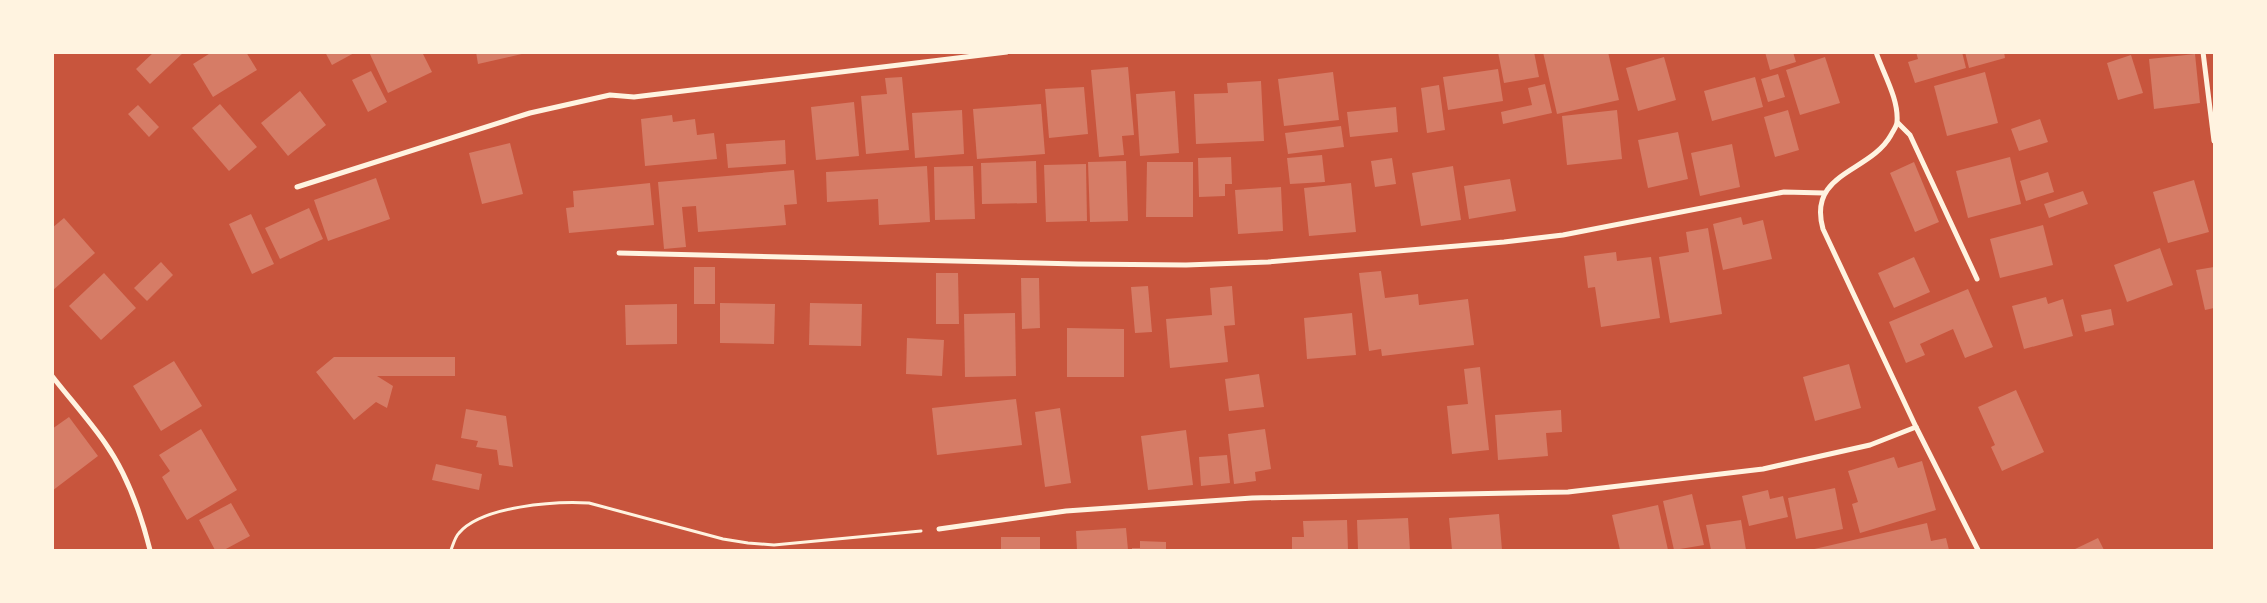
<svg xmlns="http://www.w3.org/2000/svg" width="2267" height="603" font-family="'PT Serif',serif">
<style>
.building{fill:#d67c66}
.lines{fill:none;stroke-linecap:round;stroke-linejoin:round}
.path{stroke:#fff3e0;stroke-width:3}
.minor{stroke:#fff3e0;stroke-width:5}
</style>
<rect width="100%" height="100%" fill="#c8553d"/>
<!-- building -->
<g class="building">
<polygon points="154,52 184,52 150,84 136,69"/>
<polygon points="212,52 246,52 257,70 213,97 193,64"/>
<polygon points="325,52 356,52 332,65"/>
<polygon points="369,52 422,52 432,72 388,93"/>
<polygon points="476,52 526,52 526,53 478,64"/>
<polygon points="1498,52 1534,52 1539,77 1504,83"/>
<polygon points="1543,52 1608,52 1619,100 1557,114"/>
<polygon points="1765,52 1793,52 1796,62 1770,70"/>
<polygon points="1916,52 1962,52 1966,68 1915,83 1908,62 1918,59"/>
<polygon points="1965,52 2004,52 2005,58 1969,68"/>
<polygon points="2195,54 2200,103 2154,109 2149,59"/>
<polygon points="2131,55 2143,93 2118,100 2107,63"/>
<polygon points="1664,57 1676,100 1638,111 1626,68"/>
<polygon points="1825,57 1840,103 1800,115 1786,70"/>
<polygon points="1128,67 1134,135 1122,136 1124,155 1099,157 1091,70"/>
<polygon points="1498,69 1503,101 1448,110 1443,77"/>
<polygon points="371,71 387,102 368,112 352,80"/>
<polygon points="1333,72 1339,120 1284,126 1278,79"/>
<polygon points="1985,72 1998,123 1947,136 1934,86"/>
<polygon points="1778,74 1785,97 1768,102 1761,79"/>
<polygon points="902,77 909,150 866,154 861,96 887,94 885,78"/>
<polygon points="1755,77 1763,107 1712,121 1704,91"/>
<polygon points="1261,81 1264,141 1196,144 1194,94 1228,93 1227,83"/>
<polygon points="1545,84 1552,113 1503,124 1501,112 1532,105 1528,88"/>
<polygon points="1439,85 1445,130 1427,133 1421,88"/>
<polygon points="1084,87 1088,134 1049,138 1045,89"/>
<polygon points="300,91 326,125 288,156 261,123"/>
<polygon points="1175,91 1179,153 1140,156 1136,94"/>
<polygon points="854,102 859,156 816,160 811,107"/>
<polygon points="220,104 257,147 229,171 192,128"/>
<polygon points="1041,104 1045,154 977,159 973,109"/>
<polygon points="138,105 159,127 149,137 128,114"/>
<polygon points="1396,107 1398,132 1350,137 1347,112"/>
<polygon points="962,110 964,154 915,158 912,113"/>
<polygon points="1617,110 1622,159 1567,165 1562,116"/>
<polygon points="1788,110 1799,150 1775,157 1764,117"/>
<polygon points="672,115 673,122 695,119 697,135 714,133 717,159 645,166 641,119"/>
<polygon points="2040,119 2048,142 2019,151 2011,129"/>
<polygon points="1341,126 1344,147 1288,154 1285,133"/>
<polygon points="1678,132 1688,179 1648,188 1638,140"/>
<polygon points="785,140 786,164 728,168 726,144"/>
<polygon points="510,143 523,194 482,204 469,153"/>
<polygon points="1732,144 1740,187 1700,196 1691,153"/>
<polygon points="1322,155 1325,182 1290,184 1287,158"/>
<polygon points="1231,157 1232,184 1225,184 1225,196 1199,197 1198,158"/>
<polygon points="2010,157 2021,204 1968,218 1956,171"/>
<polygon points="1392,158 1396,184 1375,187 1371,161"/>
<polygon points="1036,161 1037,203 982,204 981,163"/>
<polygon points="1126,161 1128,221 1090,222 1088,162"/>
<polygon points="1147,162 1193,162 1193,217 1146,217"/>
<polygon points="1914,162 1939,222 1915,232 1890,173"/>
<polygon points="1086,164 1087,221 1046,222 1044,165"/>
<polygon points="927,166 930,222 879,225 878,199 827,202 826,172"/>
<polygon points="973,166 975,219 935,220 934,167"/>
<polygon points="1453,166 1461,220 1421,226 1412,173"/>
<polygon points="794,170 797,204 784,205 786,225 698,232 696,206 682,207 686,247 664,249 658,182"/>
<polygon points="2048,172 2054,192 2026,201 2020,181"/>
<polygon points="376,178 390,219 328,241 314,200"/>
<polygon points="1510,179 1516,211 1469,219 1464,186"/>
<polygon points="2194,180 2209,232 2168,243 2153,192"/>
<polygon points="650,183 654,225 569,233 566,208 574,207 573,191"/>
<polygon points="1351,183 1356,232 1309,236 1304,188"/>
<polygon points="1281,187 1283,231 1238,234 1235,190"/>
<polygon points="2083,191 2088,204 2049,218 2044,204"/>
<polygon points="309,208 323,239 280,259 265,228"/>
<polygon points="251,214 274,264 252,274 229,224"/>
<polygon points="1741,217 1743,225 1763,220 1772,259 1723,270 1713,224"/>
<polygon points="64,218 95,253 52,291 52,228"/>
<polygon points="2043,225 2053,265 2000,278 1990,239"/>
<polygon points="1708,228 1722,314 1670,323 1659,257 1689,252 1686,232"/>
<polygon points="2160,248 2173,285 2127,302 2114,265"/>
<polygon points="1616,252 1617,261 1651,257 1660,318 1601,327 1595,287 1588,288 1584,256"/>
<polygon points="1914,257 1930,292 1894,308 1878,273"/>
<polygon points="161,262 173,275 147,301 134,288"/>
<rect x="694" y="267" width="21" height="37"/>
<polygon points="2214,267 2214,308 2205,310 2196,270"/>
<polygon points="1381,271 1385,298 1418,294 1419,305 1468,299 1474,345 1382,356 1381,349 1369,351 1359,273"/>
<polygon points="104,273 136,308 101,340 69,306"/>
<polygon points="936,273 958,273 959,324 936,324"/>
<polygon points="1021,278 1039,278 1040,328 1022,329"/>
<polygon points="1148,286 1152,332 1135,333 1131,287"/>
<polygon points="1232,286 1235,325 1224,326 1228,362 1170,368 1166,319 1212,315 1210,288"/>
<polygon points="1968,289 1993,347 1965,358 1953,329 1920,344 1925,355 1906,363 1889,322"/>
<polygon points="2046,297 2048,304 2063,299 2073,336 2024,349 2012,306"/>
<polygon points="720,303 775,304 774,344 720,343"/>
<polygon points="810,303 862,304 861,346 809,345"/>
<polygon points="677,304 677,344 626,345 625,305"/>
<polygon points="2111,309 2114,325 2085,332 2081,315"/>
<polygon points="1015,313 1016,376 965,377 964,314"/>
<polygon points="1352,313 1356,355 1307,359 1304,318"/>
<polygon points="1067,328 1124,329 1124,377 1067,377"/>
<polygon points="907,338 944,340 942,376 906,374"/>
<polygon points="334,357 455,357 455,376 377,376 393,386 387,408 376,402 354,420 316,372"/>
<polygon points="174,361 202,406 161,431 133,386"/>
<polygon points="1849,364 1861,408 1815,421 1803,377"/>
<polygon points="1480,367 1489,450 1452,454 1447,406 1468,404 1464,369"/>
<polygon points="1259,374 1264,407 1229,411 1225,379"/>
<polygon points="2016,390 2044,452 2002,471 1991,447 1995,445 1978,407"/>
<polygon points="1016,399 1022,445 937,455 932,408"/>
<polygon points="1060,408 1071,483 1045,487 1035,412"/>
<polygon points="466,409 506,416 513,467 499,465 497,450 476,447 478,441 461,438"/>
<polygon points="1561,410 1562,432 1546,433 1548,456 1498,460 1495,415"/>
<polygon points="69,417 98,456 52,491 52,429"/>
<polygon points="201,429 237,490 187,520 162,477 170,471 159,455"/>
<polygon points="1265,429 1271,469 1255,472 1256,481 1234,484 1228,434"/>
<polygon points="1186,430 1193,485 1148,490 1141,436"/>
<polygon points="1227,455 1230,483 1201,486 1199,457"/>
<polygon points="1894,457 1898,468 1922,461 1936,510 1860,533 1852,504 1858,502 1848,471"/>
<polygon points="436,464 482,474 479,490 432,480"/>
<polygon points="1835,488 1843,529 1796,539 1788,498"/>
<polygon points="1768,490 1770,499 1783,496 1788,517 1749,526 1742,496"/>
<polygon points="1692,494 1704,545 1674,550 1663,501"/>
<polygon points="231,503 250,536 224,550 215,550 199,520"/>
<polygon points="1658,505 1668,550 1620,550 1612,515"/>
<polygon points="1499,514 1502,550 1452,550 1449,518"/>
<polygon points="1408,518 1410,550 1358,550 1357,520"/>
<polygon points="1347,520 1348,550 1292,550 1292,537 1304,537 1303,521"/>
<polygon points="1741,520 1746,550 1711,550 1706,525"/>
<polygon points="1927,523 1931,541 1946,538 1949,550 1810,550"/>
<polygon points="1126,528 1128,550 1077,550 1076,531"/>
<rect x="1001" y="537" width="39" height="13"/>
<polygon points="2098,538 2104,550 2073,550"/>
<polygon points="1140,541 1166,542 1166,550 1132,550 1132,548 1140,548"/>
</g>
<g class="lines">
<!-- path -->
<path class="path" d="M451 550C453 545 455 537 459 533 482 506 555 501 589 503L723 539 748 543 774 545 921 531"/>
<!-- minor -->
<g class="minor">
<path d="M1876 52C1883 73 1899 99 1897 122 1897 126 1893 131 1891 135 1870 173 1807 172 1823 229L1916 427 1978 550"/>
<polyline points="2203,52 2214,141"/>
<polyline points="1898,123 1910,135 1977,279"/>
<polyline points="297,187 530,113 610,95 634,97 1007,52"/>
<polyline points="619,253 1078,264 1186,265 1268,262 1504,242 1563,235 1784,192 1824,193"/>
<path d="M52 376C70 399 89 420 105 443 127 474 141 514 150 550"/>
<polyline points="939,529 1066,511 1252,498 1568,492 1763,469 1870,445 1916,427"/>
</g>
</g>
<!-- border -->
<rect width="2267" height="603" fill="none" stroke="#fff3e0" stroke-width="108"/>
</svg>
